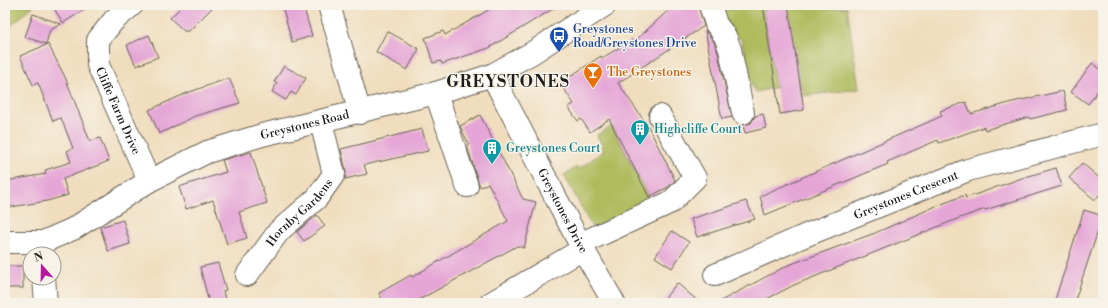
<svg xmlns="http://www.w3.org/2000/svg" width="1108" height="308" font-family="'Libre Bodoni',serif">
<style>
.green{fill:#afbb5d;stroke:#666c3c}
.building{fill:#e5a6d7}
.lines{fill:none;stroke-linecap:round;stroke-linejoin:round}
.minor-casing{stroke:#666054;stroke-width:24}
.minor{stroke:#fff;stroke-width:22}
.labels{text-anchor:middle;stroke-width:3;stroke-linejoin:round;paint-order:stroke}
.transit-label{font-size:12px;fill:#164399;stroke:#f7f3e8;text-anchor:start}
.food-label{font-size:12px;fill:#c56008;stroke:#f7f3e8;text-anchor:start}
.street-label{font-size:12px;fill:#1c1c1c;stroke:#f7f3e8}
.culture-label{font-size:12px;fill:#0d838f;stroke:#f7f3e8;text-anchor:start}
.district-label{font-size:16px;font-weight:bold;letter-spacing:1px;fill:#1c1c1c;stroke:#f7f3e8}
</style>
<rect width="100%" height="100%" fill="#f7f3e8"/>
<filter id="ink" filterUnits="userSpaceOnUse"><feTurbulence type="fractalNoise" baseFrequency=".025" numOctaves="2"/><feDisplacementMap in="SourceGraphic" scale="8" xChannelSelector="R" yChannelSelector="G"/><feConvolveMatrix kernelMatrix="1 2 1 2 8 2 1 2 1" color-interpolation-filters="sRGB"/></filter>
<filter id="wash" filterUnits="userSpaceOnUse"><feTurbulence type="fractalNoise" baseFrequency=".012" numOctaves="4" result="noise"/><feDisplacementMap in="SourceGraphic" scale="16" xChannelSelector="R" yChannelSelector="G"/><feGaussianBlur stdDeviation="0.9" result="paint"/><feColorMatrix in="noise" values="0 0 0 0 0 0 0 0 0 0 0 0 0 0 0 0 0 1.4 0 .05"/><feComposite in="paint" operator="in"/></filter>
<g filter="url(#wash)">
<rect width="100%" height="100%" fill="#f0ddbd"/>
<!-- green -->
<g class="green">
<polygon points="5,5 34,5 5,31"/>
<polygon points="748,5 762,5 776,87 756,92 748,79 742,40 728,30 721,12"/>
<polygon points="778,5 826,5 825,8 847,7 859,89 802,96 788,10"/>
<polygon points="612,126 650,200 593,229 564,175 577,167 579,169 604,151 597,135"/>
</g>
<g id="blocks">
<!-- building -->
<g class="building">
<polygon points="52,5 92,5 63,23"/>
<polygon points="183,5 215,5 189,31 184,31 170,18"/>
<polygon points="296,5 303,5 312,36 292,42 283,9"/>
<polygon points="497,5 559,5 489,48 442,64 441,61 433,63 425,38 443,31 445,35"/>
<polygon points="674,5 698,5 704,26 618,83 649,128 675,180 670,186 649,197 609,119 590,132 581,119 578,121 568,107 574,104 560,83 601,56 602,58 632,40 634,42"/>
<polygon points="763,5 788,5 804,110 780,114"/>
<polygon points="33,14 61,24 50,30 46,44 25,37"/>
<polygon points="705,30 714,42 718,53 732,117 722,119"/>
<polygon points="387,31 419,49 407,70 376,52"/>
<polygon points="149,35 158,57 136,66 127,45"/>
<polygon points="48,44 65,77 90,141 100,138 109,161 63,179 68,195 47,201 5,208 5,181 46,174 45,170 71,162 67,151 73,148 61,118 53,121 38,83 33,85 20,56"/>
<polygon points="1092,63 1103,71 1103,84 1088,104 1071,92"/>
<polygon points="284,66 306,78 296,95 291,92 286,100 272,92 277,83 274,82"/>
<polygon points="229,78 240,103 195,116 159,134 149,110 187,93"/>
<polygon points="1063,91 1067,110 1030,119 1029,117 985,130 984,127 939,143 938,140 887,162 888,164 765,215 760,196 942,116 940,111 966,102 971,114 1012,102"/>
<polygon points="763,114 766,128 745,133 743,125 751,123 755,116"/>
<polygon points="480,115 523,199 536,202 524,248 517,246 413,303 384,303 379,293 411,275 412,277 508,221 488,183 481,187 479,184 467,146 469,145 460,126"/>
<polygon points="422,129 428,151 364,165 367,174 345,179 346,171 341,149"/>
<polygon points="251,152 267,203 239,212 247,238 227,244 213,200 186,209 179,187 226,172 222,160"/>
<polygon points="1082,163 1103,181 1103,190 1095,200 1069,178"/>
<polygon points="1056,168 1062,186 985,210 985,209 957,219 794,285 759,303 717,303 786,266 875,233 934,207 965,195 966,198 1022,178"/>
<polygon points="746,201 755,219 697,237 691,219"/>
<polygon points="1084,210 1103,216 1076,297 1076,303 1054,303"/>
<polygon points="317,215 325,226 304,241 297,232"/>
<polygon points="123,220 130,244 108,251 100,227"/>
<polygon points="672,231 689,242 672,268 655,257"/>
<polygon points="218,263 226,290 223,291 226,303 209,303 200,267"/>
<rect x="5" y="266" width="18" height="22"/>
<polygon points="677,283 700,303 661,303"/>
</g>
</g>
</g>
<g filter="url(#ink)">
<use href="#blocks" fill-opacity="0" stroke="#666054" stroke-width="1"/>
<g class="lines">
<defs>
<g id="minor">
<path id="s1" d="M132 5 114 20 98 40V65L149 181"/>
<polyline points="329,5 360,113"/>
<polyline points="710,5 716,24 725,36 730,49 743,113"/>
<path id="s2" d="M492 75 580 244 614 303"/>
<polyline points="436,93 467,186"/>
<path id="s3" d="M5 242H43L73 229 149 181 207 152 262 135 436 93 492 75 532 53 605 5"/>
<polyline points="580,244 671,202 695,178 660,116"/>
<path id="s4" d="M247 275 279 231 317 198 334 174 321 122"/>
<path id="s5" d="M715 275 804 236 968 170 1103 134"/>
<polyline points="44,278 46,303"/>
<polyline points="491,303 583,249"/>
</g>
</defs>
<!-- minor casing -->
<use href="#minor" class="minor-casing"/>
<!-- minor -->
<use href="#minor" class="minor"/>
</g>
</g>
<!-- icons -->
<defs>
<symbol id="bus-pin" viewBox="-11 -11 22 30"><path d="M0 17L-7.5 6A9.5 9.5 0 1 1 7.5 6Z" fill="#1a4fb4" stroke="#f7f3e8"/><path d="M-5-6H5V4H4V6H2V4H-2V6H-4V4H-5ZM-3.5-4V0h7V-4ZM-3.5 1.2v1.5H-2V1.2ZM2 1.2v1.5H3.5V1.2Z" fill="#fff"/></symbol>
<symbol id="bar-pin" viewBox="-11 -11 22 30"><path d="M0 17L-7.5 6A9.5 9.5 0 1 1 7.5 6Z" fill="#e8710a" stroke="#f7f3e8"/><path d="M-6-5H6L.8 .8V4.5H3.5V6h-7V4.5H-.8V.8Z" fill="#fff"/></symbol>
<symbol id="building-pin" viewBox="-11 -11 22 30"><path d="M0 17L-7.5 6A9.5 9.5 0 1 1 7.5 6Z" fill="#0f9aa8" stroke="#f7f3e8"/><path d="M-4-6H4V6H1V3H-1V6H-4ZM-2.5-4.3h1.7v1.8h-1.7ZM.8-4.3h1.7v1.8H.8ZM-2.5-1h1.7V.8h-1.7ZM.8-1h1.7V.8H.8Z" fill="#fff"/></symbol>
</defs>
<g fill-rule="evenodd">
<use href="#bus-pin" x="548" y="25" width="22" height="30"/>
<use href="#bar-pin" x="582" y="61" width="22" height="30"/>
<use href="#building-pin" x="629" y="118" width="22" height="30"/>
<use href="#building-pin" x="481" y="137" width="22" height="30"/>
</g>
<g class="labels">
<!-- transit labels -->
<g class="transit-label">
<text x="573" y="33">Greystones<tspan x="573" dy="14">Road/Greystones Drive</tspan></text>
</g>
<!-- food labels -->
<g class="food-label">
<text x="607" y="76">The Greystones</text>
</g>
<!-- street labels -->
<g class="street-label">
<text dy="4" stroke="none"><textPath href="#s1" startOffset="124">Cliffe Farm Drive</textPath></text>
<text dy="4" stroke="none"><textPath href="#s3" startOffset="327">Greystones Road</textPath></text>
<text dy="4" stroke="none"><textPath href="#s5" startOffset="207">Greystones Crescent</textPath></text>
<text dy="4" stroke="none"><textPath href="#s2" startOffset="153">Greystones Drive</textPath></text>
<text dy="4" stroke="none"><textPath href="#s4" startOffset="82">Hornby Gardens</textPath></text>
</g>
<!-- culture labels -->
<g class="culture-label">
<text x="654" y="133">Highcliffe Court</text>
<text x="506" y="152">Greystones Court</text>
</g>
<!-- district labels -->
<g class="district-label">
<text x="508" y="87">GREYSTONES</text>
</g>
</g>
<!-- margin -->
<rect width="1108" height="308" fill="none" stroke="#f7f3e8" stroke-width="20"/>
<!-- north arrow -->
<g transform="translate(42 266) rotate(340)"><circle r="19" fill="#f7f3e8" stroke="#9f9d96"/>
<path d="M0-3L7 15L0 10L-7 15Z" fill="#b5179e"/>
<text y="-6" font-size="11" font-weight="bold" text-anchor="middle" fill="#1c1c1c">N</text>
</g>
</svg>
